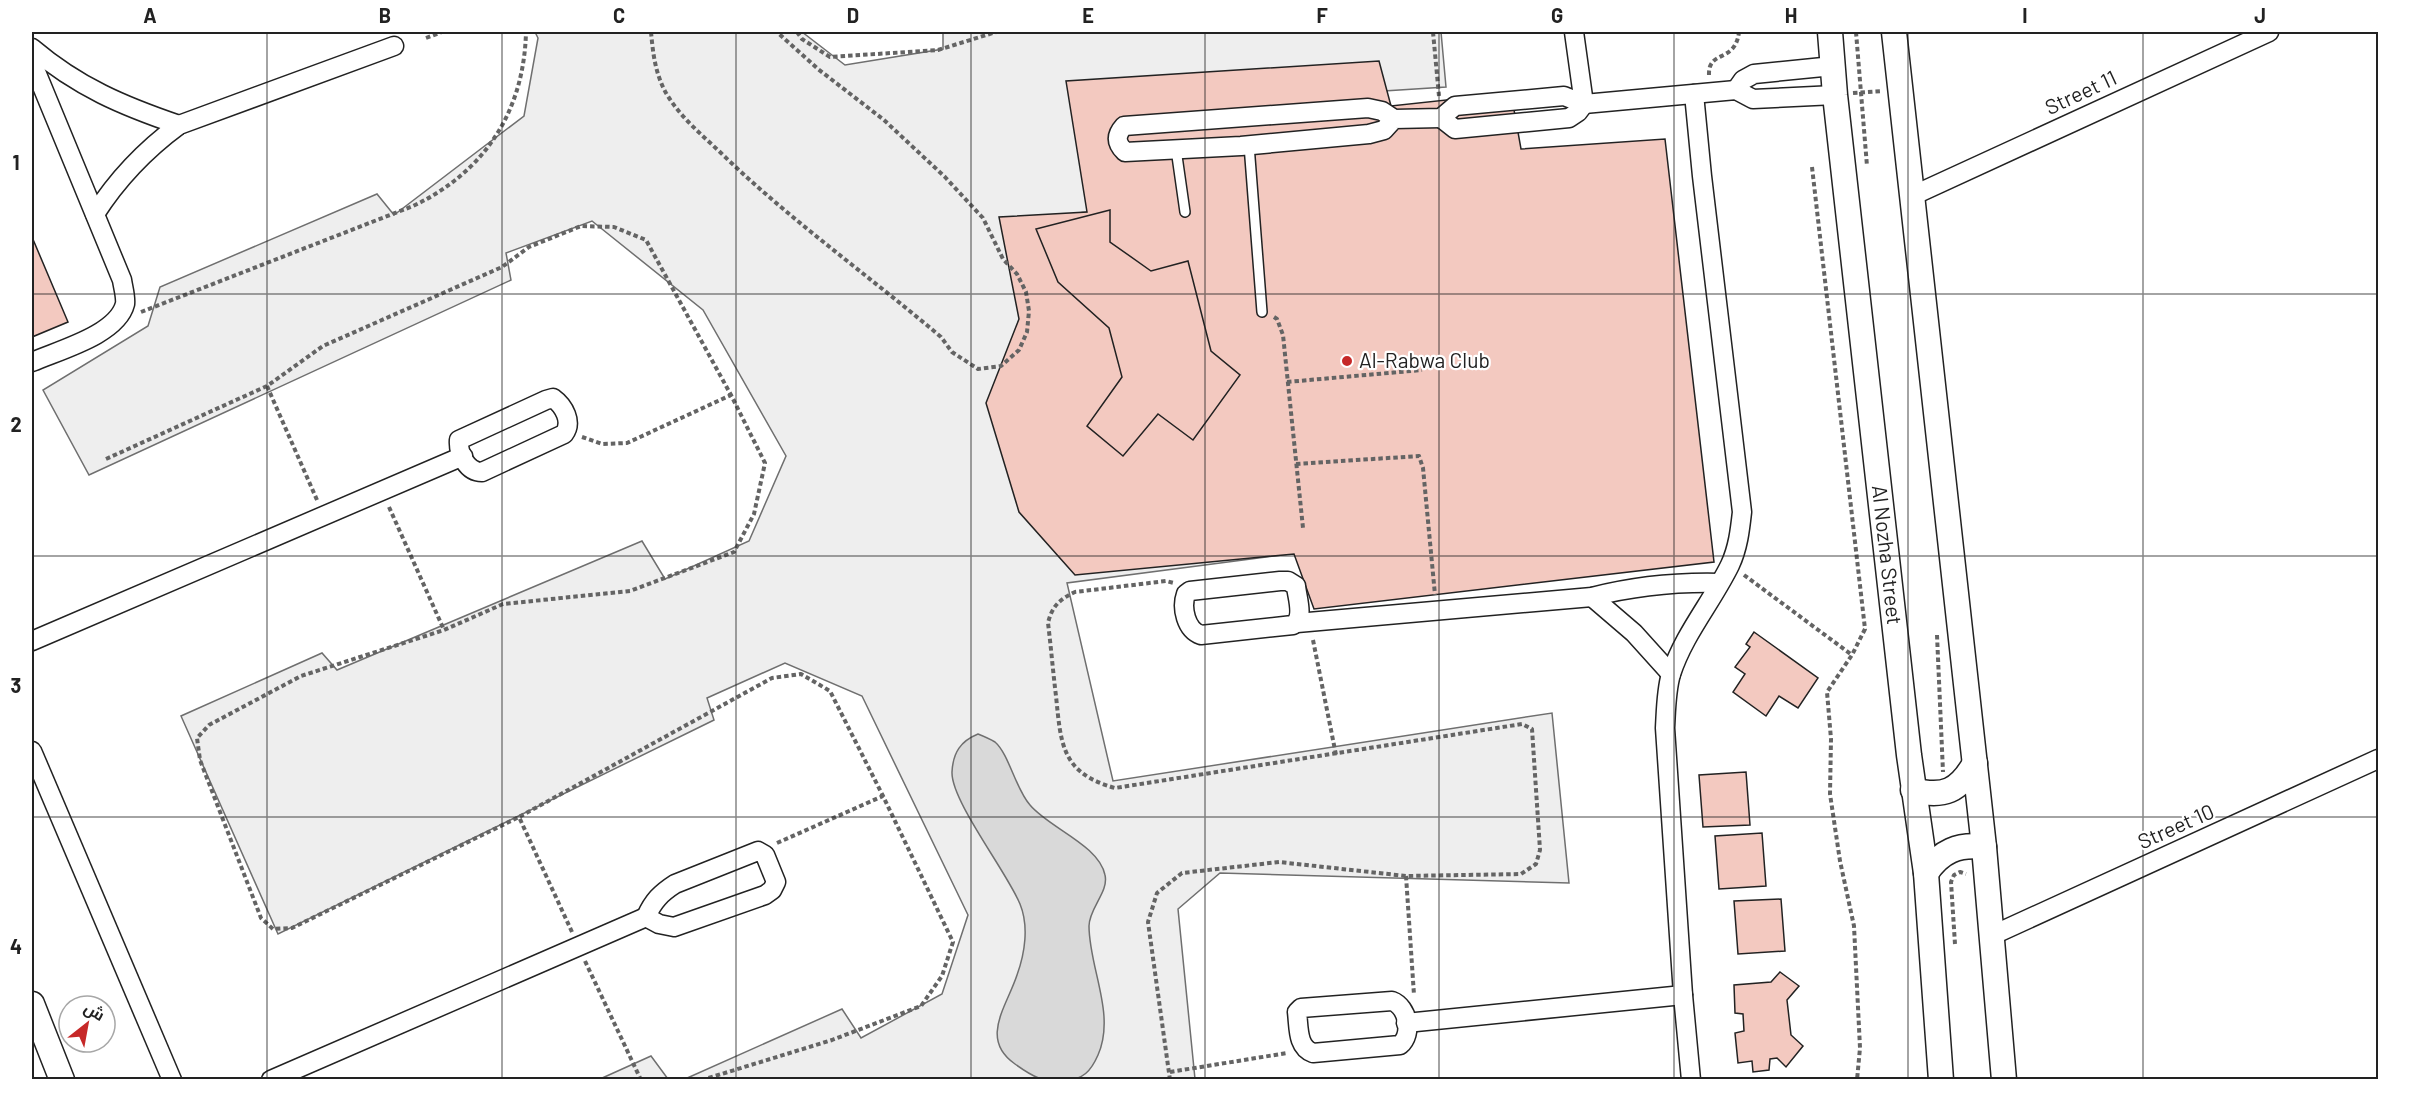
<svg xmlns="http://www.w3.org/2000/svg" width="2410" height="1111" font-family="Barlow,Cairo,sans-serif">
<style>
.green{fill:#eee;stroke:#6f6f6f;stroke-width:1.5}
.water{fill:#d9d9d9;stroke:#6f6f6f;stroke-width:1.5}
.building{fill:#f3c9c0;stroke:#222;stroke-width:1.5}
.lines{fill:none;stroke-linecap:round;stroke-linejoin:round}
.lane-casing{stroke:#222;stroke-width:12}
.street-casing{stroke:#222;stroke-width:21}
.secondary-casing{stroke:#222;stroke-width:27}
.path{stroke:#646464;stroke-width:4;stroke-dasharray:4.5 3;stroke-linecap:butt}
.lane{stroke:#fff;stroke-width:9}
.street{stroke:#fff;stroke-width:18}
.secondary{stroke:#fff;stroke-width:24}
.grid{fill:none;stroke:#222;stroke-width:1.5;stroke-opacity:0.55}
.poi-dot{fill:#c62828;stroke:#fff;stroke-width:2}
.labels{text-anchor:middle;stroke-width:4.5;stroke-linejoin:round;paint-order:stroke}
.street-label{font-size:21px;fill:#222;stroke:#fff}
.poi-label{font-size:21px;fill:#222;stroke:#fff;text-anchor:start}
.neatline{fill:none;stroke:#222;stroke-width:2}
.grid-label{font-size:20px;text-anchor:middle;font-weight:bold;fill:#222}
</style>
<rect width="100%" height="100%" fill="#fff"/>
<!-- green -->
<g class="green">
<polygon points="535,32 802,32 845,65 943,49 943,32 1441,32 1446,87 1368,92 1115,207 1019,223 1313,551 1067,583 1113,781 1552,713 1569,883 1220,873 1178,909 1195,1079 685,1079 842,1009 861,1038 942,994 968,915 862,696 785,663 707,698 714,720 278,934 181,716 322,653 337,670 642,541 665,579 749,541 786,456 703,310 592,221 506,253 511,280 89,475 43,390 148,326 160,287 377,194 394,215 524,116 538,38"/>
<polygon points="651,1056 668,1079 600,1079"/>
</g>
<!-- water -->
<path class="water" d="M978 734C983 736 990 739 995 742 1009 754 1016 790 1030 805 1049 828 1099 845 1105 875 1109 892 1089 908 1089 926 1089 968 1116 1014 1098 1055 1091 1071 1083 1080 1065 1080 1039 1080 1036 1079 1015 1064 979 1039 1007 1006 1017 975 1025 953 1029 926 1020 904 1007 872 951 801 952 772 953 752 961 741 978 734Z"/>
<!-- building -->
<g class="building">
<polygon points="1379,61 1391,106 1511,93 1521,149 1665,139 1714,562 1314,609 1294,554 1075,575 1019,512 986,403 1019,319 999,217 1087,212 1066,81"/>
<polygon points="1110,210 1110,242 1151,271 1188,261 1211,351 1240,375 1193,440 1158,414 1123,456 1087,426 1122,377 1109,328 1058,282 1036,229"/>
<polygon points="32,237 68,322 32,337"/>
<polygon points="1754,632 1818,678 1798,708 1779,696 1766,716 1733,692 1745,674 1735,667 1750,647 1746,644"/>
<polygon points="1746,772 1750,825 1703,827 1699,775"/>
<polygon points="1762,833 1766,886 1719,889 1715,836"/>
<polygon points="1781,899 1785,951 1738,954 1734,901"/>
<polygon points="1780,972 1799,986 1787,1000 1791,1035 1803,1046 1786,1067 1777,1058 1770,1059 1769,1070 1753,1072 1752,1061 1738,1063 1735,1033 1744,1031 1743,1014 1735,1013 1734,985 1771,982"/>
</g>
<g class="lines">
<defs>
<g id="lane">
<polyline points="1249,145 1262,312"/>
<polyline points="1176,149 1185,212"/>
</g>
<g id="street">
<path d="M32 48C78 87 123 106 179 125"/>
<path d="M32 62 122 280C123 287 126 297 125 304 117 335 59 350 32 362"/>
<polyline points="1736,90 1743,80 1754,74 1833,66"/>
<polyline points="1441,118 1455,129 1569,118 1578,112 1584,104 1574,32"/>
<path d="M1394 119 1384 130 1369 134 1241 146 1125 152C1116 143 1115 136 1124 126L1368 108 1382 111 1394 119 1441 118 1455 106 1564 96 1584 104 1736 90 1753 99 1835 95"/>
<polyline points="1912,196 2269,32"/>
<path d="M95 214C118 178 145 150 179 125L394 46"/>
<path d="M553 398C564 406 573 422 564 434L482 472C467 472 458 454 459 440L546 400Z"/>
<path d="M1280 581H1288L1296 586C1297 598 1305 618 1293 625L1201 635C1186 630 1181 608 1186 594L1190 591Z"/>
<polyline points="1592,597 1634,633 1671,674"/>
<path d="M1297 623 1592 597C1635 586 1675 582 1719 583"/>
<polyline points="32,641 463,456"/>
<polyline points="32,751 172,1080"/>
<path d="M758 851 765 855 776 882 772 890 765 895 674 927 659 924 646 917C653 901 661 893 675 884Z"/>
<polyline points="1993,935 2378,759"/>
<path d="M1392 1001C1408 1007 1413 1034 1400 1045L1313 1053C1297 1047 1299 1028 1297 1012L1301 1008Z"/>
<polyline points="1406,1023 1683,995"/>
<polyline points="271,1080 646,917"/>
<path d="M1691 1080 1683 995 1665 728C1666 711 1666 691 1671 674 1684 634 1712 602 1730 565 1738 548 1740 530 1742 512L1702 176 1694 94"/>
</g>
<g id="secondary">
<path id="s1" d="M1830 32 1835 95 1909 755 1926 873 1941 1080"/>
<polyline points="1894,32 1984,847 2004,1080"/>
<path d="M1913 790C1944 798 1959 791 1975 763"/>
<path d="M1926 873C1941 851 1958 844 1984 847"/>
<polyline points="32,1004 62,1080"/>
</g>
</defs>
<!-- lane casing -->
<use href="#lane" class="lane-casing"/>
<!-- street casing -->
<use href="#street" class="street-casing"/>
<!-- secondary casing -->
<use href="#secondary" class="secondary-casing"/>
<!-- path -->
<g class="path">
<path d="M651 32C653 53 655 73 666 93 680 117 701 134 721 153 790 220 868 275 941 337L952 352 978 369 1001 366 1019 350 1027 332 1029 311 1026 292 1017 274 1003 259 983 218 945 177 884 120 818 69 777 32"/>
<polyline points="797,32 802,39 830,57 938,50 996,32"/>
<polyline points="1433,32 1439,96"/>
<polyline points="1856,32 1867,166"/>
<polyline points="426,38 442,32"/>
<path d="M1709 75C1708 49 1735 64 1739 32"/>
<polyline points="1853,93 1882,91"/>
<polyline points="1812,167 1865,629 1852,655 1827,692 1831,739 1830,794 1840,861 1854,926 1860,1048 1857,1080"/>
<path d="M141 312 413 206C485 172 524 111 526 32"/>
<polyline points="1274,317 1277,319 1283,335 1303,528"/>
<polyline points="1287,382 1422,370"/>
<polyline points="267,386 317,500"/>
<polyline points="582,437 602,444 627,443 731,395"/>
<polyline points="106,459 267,386 323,346 502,267 529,247 581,226 614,227 646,240 731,395 765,463 754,514 734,552 630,591 503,604 444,630 301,676 209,725 197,738 200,760 261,918 273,929 292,928 519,817"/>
<polyline points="1296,464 1419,456 1423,468 1435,595"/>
<polyline points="389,507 444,630"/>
<polyline points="1744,575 1852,655"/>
<polyline points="1937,635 1943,772"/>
<polyline points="1313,640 1336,755"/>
<polyline points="777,843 883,796"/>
<polyline points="1406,876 1414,995"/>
<polyline points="572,932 519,817 772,678 801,674 830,691 883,796 953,942 942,976 921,1006 832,1040 702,1080"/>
<polyline points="1955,944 1951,882 1954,875 1960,872 1966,874"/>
<polyline points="585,961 641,1080"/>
<polyline points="1170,1072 1287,1053"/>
<path d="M1170 1080 1148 922 1157 893 1182 873 1279 862 1406 876 1521 874 1536 864 1540 850 1532 729 1522 724 1115 788C1061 773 1061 744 1056 696 1053 672 1051 647 1048 623 1052 606 1060 599 1075 592L1166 581 1174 583"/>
</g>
<!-- lane -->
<use href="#lane" class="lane"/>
<!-- street -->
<use href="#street" class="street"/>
<!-- secondary -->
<use href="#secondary" class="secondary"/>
</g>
<!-- grid -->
<path class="grid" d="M267 32V1080M502 32V1080M736 32V1080M971 32V1080M1205 32V1080M1439 32V1080M1674 32V1080M1908 32V1080M2143 32V1080M32 294H2378M32 556H2378M32 817H2378"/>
<!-- markers -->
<circle class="poi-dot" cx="1347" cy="361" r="6"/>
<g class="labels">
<!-- street labels -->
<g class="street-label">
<text transform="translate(2081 93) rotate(-25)" y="7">Street 11</text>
<text dy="7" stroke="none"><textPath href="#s1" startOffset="526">Al Nozha Street</textPath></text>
<text transform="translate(2176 827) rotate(-24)" y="7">Street 10</text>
</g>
<!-- poi labels -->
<g class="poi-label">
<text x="1359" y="368">Al-Rabwa Club</text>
</g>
</g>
<!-- border -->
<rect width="2410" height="1111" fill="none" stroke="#ffffff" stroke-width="66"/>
<!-- north arrow -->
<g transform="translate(87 1024) rotate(31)"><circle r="28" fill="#ffffff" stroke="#a7a7a7" stroke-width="1.5"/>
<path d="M0-4.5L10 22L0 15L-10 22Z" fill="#c62828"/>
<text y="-9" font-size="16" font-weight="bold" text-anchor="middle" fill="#222222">ش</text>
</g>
<rect x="33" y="33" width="2344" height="1045" class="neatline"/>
<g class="grid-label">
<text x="150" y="23">A</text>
<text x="385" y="23">B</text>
<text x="619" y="23">C</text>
<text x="853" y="23">D</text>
<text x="1088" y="23">E</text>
<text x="1322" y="23">F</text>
<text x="1557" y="23">G</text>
<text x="1791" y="23">H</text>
<text x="2025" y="23">I</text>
<text x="2260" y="23">J</text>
<text x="16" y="170">1</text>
<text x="16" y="432">2</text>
<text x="16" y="693">3</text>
<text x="16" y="954">4</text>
</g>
</svg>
